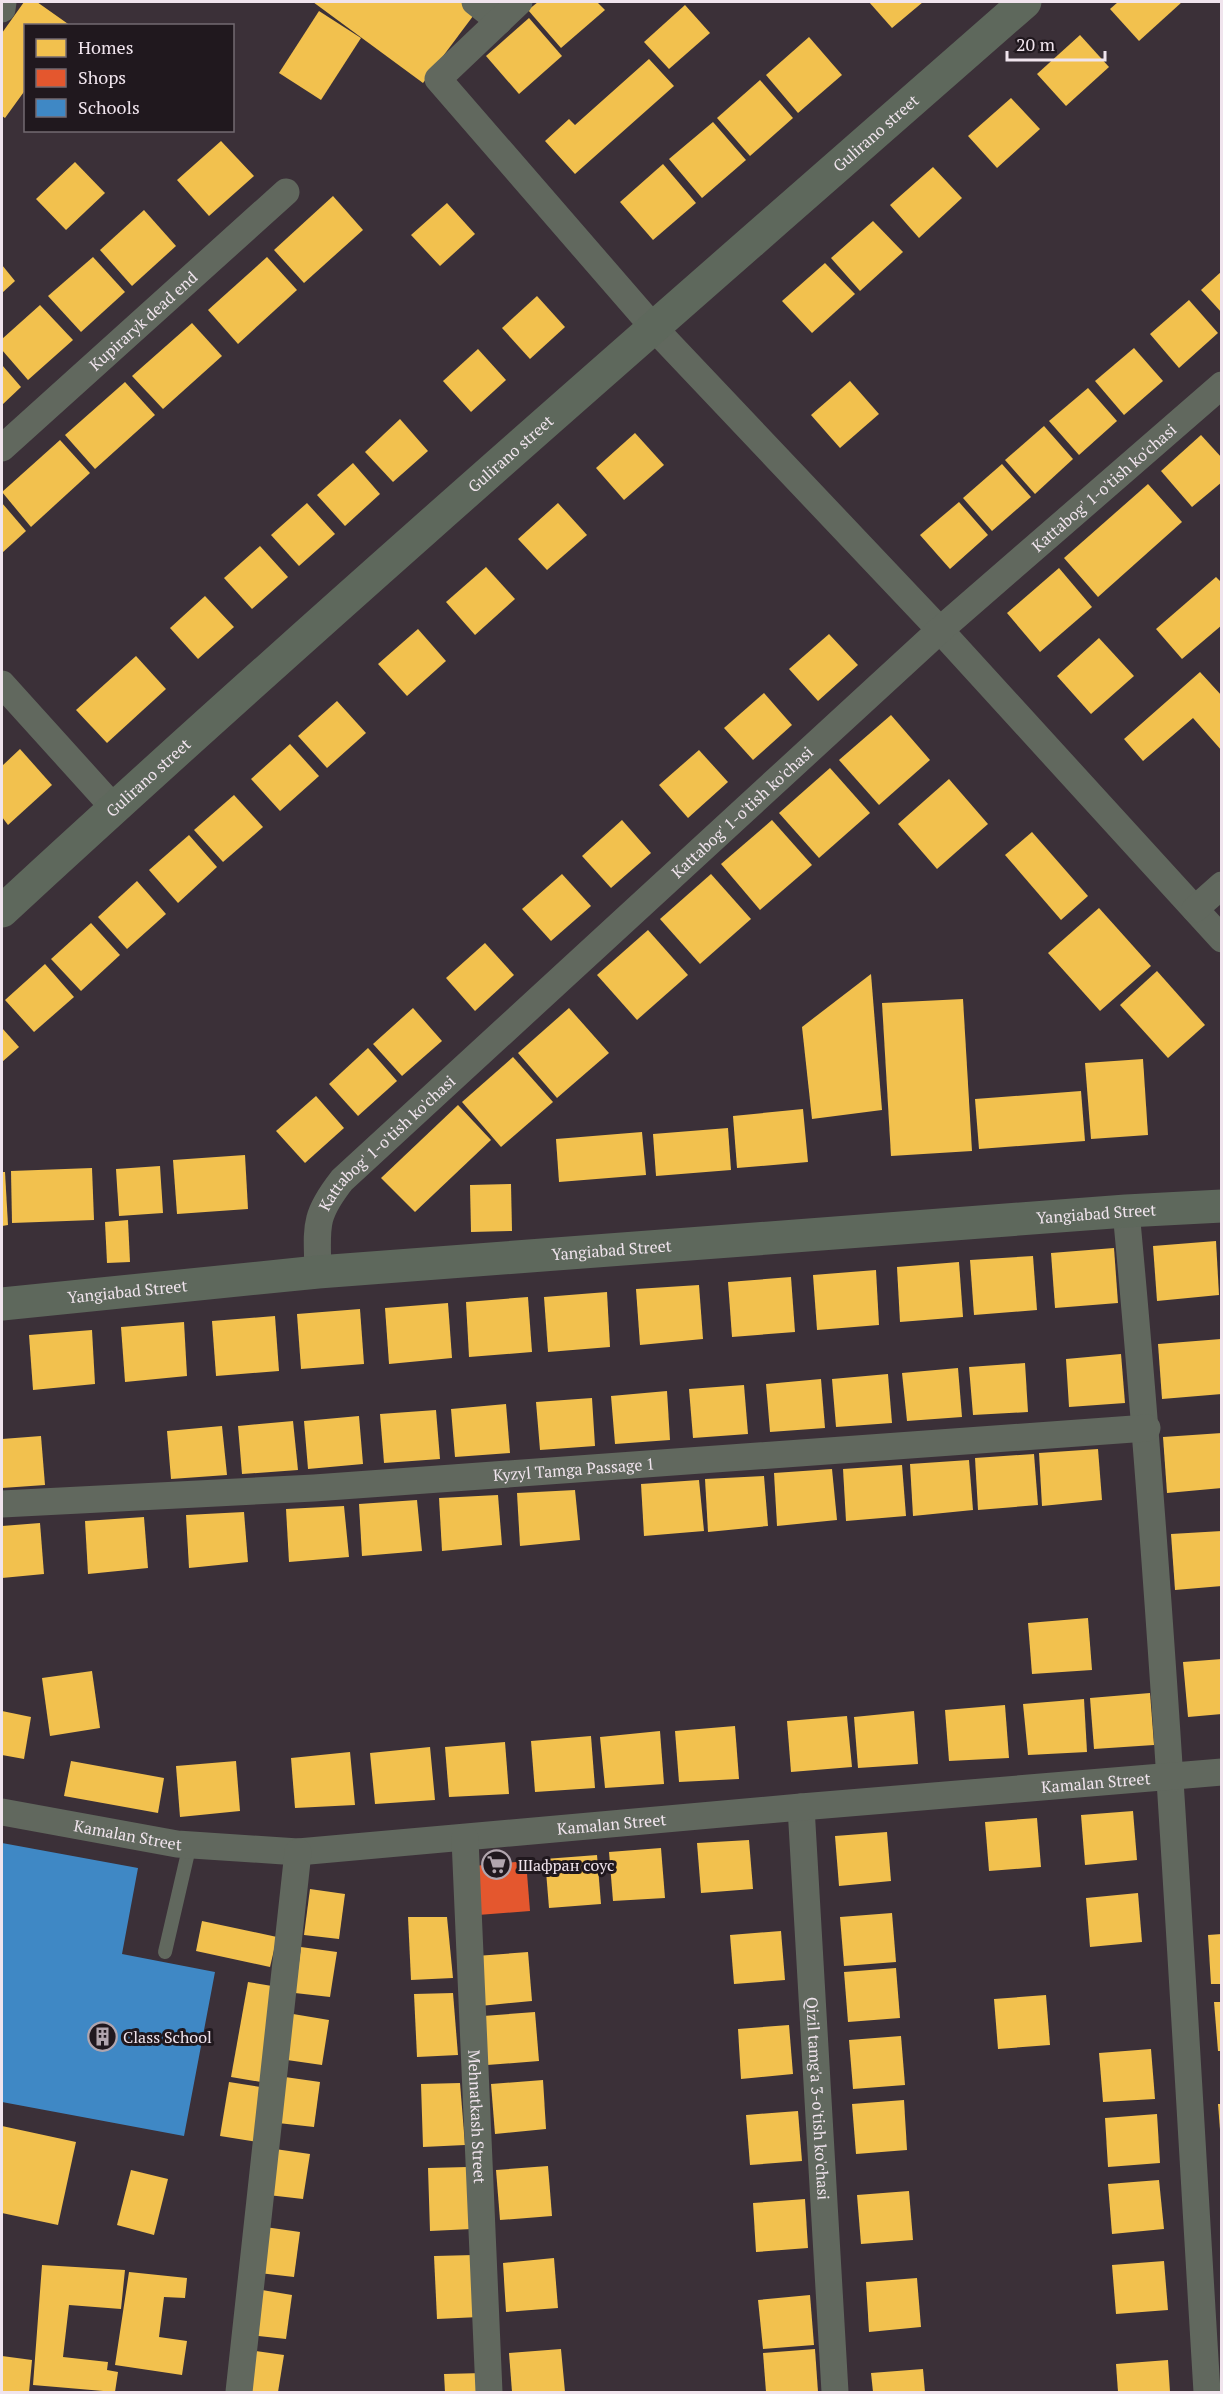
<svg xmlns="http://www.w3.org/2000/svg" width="1223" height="2394" font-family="'PT Serif',serif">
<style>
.homes{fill:#f2c14e}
.shops{fill:#e4572e}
.schools{fill:#3f88c5}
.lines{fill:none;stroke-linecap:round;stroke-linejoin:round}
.lane{stroke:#61685e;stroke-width:14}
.street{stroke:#61685e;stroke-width:27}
.secondary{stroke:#5e685c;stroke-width:33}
.labels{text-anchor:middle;stroke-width:6;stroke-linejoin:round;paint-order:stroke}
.street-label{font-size:16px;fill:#f0e4ed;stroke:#20181e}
.poi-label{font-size:16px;fill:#f0e4ed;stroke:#20181e;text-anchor:start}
</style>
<rect width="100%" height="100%" fill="#3b3038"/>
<!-- homes -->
<g class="homes">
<polygon points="24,2 37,2 71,26 26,26 26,89 5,118 2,116 2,33"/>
<polygon points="313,2 470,2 479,8 423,83"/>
<polygon points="538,2 597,2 605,10 561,48 528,10"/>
<polygon points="869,2 923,2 892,28"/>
<polygon points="1118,2 1182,2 1139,41 1110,9"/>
<polygon points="685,5 710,33 669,69 644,42"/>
<polygon points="319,11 361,38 321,100 279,73"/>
<polygon points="529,18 562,56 519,94 486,56"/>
<polygon points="1080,35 1109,67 1066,106 1037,74"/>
<polygon points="809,37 842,75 798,113 766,75"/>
<polygon points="649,59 674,86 575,174 545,141 569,119 575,125"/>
<polygon points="760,80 793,118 750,156 717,118"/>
<polygon points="1011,98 1040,129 997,168 968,136"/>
<polygon points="713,122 746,160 702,198 669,159"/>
<polygon points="221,141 254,176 209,216 177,180"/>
<polygon points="75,162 105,193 66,230 36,199"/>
<polygon points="663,164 696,203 653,240 620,202"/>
<polygon points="933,167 962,198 919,238 890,205"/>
<polygon points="333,196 363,230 304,283 274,250"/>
<polygon points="447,203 475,234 440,266 411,235"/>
<polygon points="144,210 176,246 132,286 100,250"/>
<polygon points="873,221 903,252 860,291 831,258"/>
<polygon points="93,257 125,292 81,332 48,296"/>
<polygon points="267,257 297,290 238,344 208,310"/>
<polygon points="825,263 855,294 812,333 782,301"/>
<polygon points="2,265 15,281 2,293"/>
<polygon points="1222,271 1222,313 1201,290"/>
<polygon points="537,296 565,327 530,359 502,328"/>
<polygon points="1189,300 1218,333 1179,368 1150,334"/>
<polygon points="40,305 73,340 28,380 2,350 2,339"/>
<polygon points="192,323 222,356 163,409 132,376"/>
<polygon points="1134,348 1163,381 1124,415 1095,381"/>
<polygon points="478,349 506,380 471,412 443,381"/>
<polygon points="2,365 21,387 2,405"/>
<polygon points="850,381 879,414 840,448 811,415"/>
<polygon points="125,382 155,415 95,469 65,435"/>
<polygon points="1088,388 1117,421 1079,455 1049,421"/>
<polygon points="400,419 428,451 393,482 365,452"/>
<polygon points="1044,426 1073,459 1035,494 1005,460"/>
<polygon points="635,433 664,465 624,500 596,468"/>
<polygon points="1201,435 1222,458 1222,482 1192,507 1161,471"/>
<polygon points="60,440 90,473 31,527 2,492"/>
<polygon points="353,463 380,494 345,526 317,495"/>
<polygon points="1002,464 1031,497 992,531 963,498"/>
<polygon points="1148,484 1182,522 1098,597 1064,558"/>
<polygon points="959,502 988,535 950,569 920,535"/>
<polygon points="2,503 26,531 2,553"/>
<polygon points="307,503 335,534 299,566 271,535"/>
<polygon points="558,503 587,535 547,570 518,539"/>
<polygon points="260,546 288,577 252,609 224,578"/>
<polygon points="486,567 515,599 475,635 446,602"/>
<polygon points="1059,568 1092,607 1040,652 1007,613"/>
<polygon points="1216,577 1222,583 1222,625 1182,659 1156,629"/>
<polygon points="205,596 234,627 198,659 170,628"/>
<polygon points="418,629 446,661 407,696 378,664"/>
<polygon points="829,634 858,665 818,701 789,669"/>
<polygon points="1099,638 1134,676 1091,714 1057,676"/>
<polygon points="136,656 166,689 107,743 76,710"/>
<polygon points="1200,672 1222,696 1222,751 1193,718 1143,761 1124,739"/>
<polygon points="764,693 792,725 753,760 724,728"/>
<polygon points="337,701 366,733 327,768 298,736"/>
<polygon points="891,715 930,760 879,805 839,760"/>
<polygon points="290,744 319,776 280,811 251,779"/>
<polygon points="20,749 52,785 8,825 2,817 2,766"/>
<polygon points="699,750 728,782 688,818 659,785"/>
<polygon points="830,768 870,813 819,858 779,813"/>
<polygon points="949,779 988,824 937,869 898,824"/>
<polygon points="234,795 263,827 223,862 194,830"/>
<polygon points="622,820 651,853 611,888 582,856"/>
<polygon points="772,820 812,865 760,910 721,864"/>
<polygon points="1032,832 1088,896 1061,920 1005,855"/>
<polygon points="189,835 217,867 178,903 149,870"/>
<polygon points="562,874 591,906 551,941 522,909"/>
<polygon points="711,874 751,919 700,964 660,919"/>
<polygon points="137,881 166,914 127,949 98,917"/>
<polygon points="1099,908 1151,966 1100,1011 1048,953"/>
<polygon points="91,923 120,955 81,991 51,959"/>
<polygon points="648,930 688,975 637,1020 597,975"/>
<polygon points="485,943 514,975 475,1011 446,978"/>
<polygon points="45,964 74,997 34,1032 5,1000"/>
<polygon points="1157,971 1205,1025 1168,1058 1120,1005"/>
<polygon points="871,974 882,1110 812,1119 802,1027"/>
<polygon points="963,999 972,1151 891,1156 882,1003"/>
<polygon points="413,1008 442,1041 402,1076 373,1044"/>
<polygon points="569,1008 609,1053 557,1098 518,1053"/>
<polygon points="2,1028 19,1047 2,1062"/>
<polygon points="368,1048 397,1081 358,1116 329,1084"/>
<polygon points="513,1057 553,1102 501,1147 462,1102"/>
<polygon points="1143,1059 1148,1135 1091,1139 1085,1063"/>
<polygon points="1081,1091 1085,1141 979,1149 975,1099"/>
<polygon points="316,1096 344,1128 305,1163 276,1131"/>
<polygon points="458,1105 491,1140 415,1212 381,1178"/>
<polygon points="803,1109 808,1162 737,1168 733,1116"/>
<polygon points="728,1128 731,1170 656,1176 653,1134"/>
<polygon points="642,1132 646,1175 559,1182 556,1139"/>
<polygon points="245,1155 248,1209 177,1214 173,1160"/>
<polygon points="160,1166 163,1213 119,1216 116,1169"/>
<polygon points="92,1168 94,1220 12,1223 11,1171"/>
<polygon points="2,1172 5,1172 8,1225 2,1226"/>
<polygon points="511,1184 512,1231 471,1232 470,1185"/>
<polygon points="128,1220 130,1262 107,1263 105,1222"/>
<polygon points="1216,1241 1219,1295 1157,1301 1153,1246"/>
<polygon points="1114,1248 1118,1303 1055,1308 1051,1253"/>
<polygon points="1033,1256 1037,1310 974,1315 970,1260"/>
<polygon points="959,1262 963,1317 900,1322 897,1267"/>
<polygon points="876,1270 879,1325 817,1330 813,1275"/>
<polygon points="791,1277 795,1332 732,1337 728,1282"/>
<polygon points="699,1285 703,1339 640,1345 636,1289"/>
<polygon points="607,1292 610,1347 548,1352 544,1297"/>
<polygon points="528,1297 532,1352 469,1357 466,1302"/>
<polygon points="448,1303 452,1358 389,1364 385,1308"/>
<polygon points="360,1309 364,1364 301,1369 297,1314"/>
<polygon points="275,1316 279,1371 216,1376 212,1321"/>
<polygon points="184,1322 187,1376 125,1382 121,1327"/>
<polygon points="92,1330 95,1384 33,1390 29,1335"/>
<polygon points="1221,1339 1222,1394 1162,1399 1158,1344"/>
<polygon points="1121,1354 1125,1403 1069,1407 1066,1359"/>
<polygon points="1025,1363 1028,1412 973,1415 969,1367"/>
<polygon points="958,1368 962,1417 907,1421 902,1373"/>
<polygon points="888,1374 892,1423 836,1427 832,1379"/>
<polygon points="821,1379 825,1428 770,1432 766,1384"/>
<polygon points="744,1385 748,1434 693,1438 689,1389"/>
<polygon points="667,1391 670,1440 615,1444 611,1396"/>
<polygon points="592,1398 595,1446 540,1450 536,1402"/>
<polygon points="506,1404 510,1453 455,1457 451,1409"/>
<polygon points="436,1410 440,1459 384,1463 380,1414"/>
<polygon points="359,1416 363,1464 308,1469 304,1421"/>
<polygon points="293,1421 298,1470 242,1474 238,1426"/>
<polygon points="222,1426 227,1475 171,1479 167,1431"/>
<polygon points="1222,1433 1222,1488 1167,1493 1163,1437"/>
<polygon points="41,1436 45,1485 2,1488 2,1439"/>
<polygon points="1098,1449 1102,1500 1042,1506 1039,1453"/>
<polygon points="1034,1454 1038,1505 978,1510 975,1458"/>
<polygon points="969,1460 973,1510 913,1516 910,1464"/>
<polygon points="902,1465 906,1516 846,1521 843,1469"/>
<polygon points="832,1469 837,1520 777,1526 774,1473"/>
<polygon points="764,1476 768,1526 708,1532 705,1479"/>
<polygon points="699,1480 704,1531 644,1536 641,1484"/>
<polygon points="575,1490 580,1540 520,1546 517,1493"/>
<polygon points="498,1495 502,1545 442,1551 439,1498"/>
<polygon points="417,1500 422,1551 362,1556 359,1504"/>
<polygon points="344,1506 349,1557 289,1562 286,1509"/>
<polygon points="244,1512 248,1562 189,1568 186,1515"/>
<polygon points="144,1517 148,1568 88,1574 85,1521"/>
<polygon points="40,1523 44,1574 2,1578 2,1526"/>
<polygon points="1222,1531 1222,1586 1175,1590 1171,1534"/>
<polygon points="1088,1618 1092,1670 1032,1674 1028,1623"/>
<polygon points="1222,1659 1222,1714 1188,1717 1183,1662"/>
<polygon points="92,1671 100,1728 50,1736 42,1678"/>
<polygon points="1150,1693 1154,1745 1094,1749 1090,1698"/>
<polygon points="1084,1699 1087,1752 1028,1755 1023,1704"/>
<polygon points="1005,1705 1009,1758 949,1761 945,1710"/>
<polygon points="2,1711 31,1717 24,1759 2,1755"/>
<polygon points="914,1711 918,1764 858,1768 854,1717"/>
<polygon points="847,1716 852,1767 791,1772 787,1721"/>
<polygon points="735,1726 739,1779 679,1782 675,1731"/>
<polygon points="660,1731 664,1784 605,1788 600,1737"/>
<polygon points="591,1736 595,1788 535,1792 531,1741"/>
<polygon points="505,1742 509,1794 449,1797 445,1747"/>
<polygon points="430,1747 435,1800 375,1804 370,1753"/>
<polygon points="350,1752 355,1805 295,1808 291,1758"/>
<polygon points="71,1761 164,1778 158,1813 64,1796"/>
<polygon points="236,1761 240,1811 180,1817 176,1766"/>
<polygon points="1133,1811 1137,1860 1085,1865 1081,1815"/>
<polygon points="1037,1818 1041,1867 989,1871 985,1822"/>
<polygon points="887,1832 891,1881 839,1886 835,1836"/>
<polygon points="749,1840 753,1889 701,1893 697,1843"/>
<polygon points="661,1848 665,1898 613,1901 609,1852"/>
<polygon points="597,1855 601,1904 549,1908 545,1859"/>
<polygon points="310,1889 345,1894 339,1939 304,1935"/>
<polygon points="1138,1893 1142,1942 1090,1947 1086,1898"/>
<polygon points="892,1913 896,1962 844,1966 840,1917"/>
<polygon points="408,1917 447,1917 453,1978 411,1980"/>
<polygon points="202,1921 277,1937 270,1967 196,1951"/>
<polygon points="781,1931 785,1980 734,1984 730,1935"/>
<polygon points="1222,1934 1222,1984 1211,1984 1208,1935"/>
<polygon points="301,1947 337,1952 330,1997 295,1993"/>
<polygon points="528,1952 532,2001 480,2006 476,1956"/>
<polygon points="896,1968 900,2018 848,2022 844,1972"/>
<polygon points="248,1982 278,1987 261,2082 231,2077"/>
<polygon points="453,1993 458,2055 417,2057 414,1994"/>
<polygon points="1046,1995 1050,2045 998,2049 994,1999"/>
<polygon points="1214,2002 1222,2002 1222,2051 1218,2051"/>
<polygon points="535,2012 539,2061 487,2065 483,2016"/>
<polygon points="293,2014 329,2020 322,2065 287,2060"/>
<polygon points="789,2025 793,2074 741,2079 738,2029"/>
<polygon points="901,2036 905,2085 853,2089 849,2040"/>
<polygon points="1151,2049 1155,2099 1103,2102 1099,2053"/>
<polygon points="285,2077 320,2082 314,2127 278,2123"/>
<polygon points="543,2080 546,2129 495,2134 491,2084"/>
<polygon points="229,2082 267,2088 257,2142 220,2136"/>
<polygon points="460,2083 465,2145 423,2147 421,2084"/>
<polygon points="904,2100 907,2150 856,2154 852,2104"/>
<polygon points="1218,2104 1222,2104 1222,2130 1220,2130"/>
<polygon points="798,2111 802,2161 750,2165 746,2115"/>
<polygon points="1157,2114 1160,2163 1108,2167 1105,2118"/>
<polygon points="2,2126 76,2142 58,2225 2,2213"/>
<polygon points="275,2149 310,2154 303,2199 268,2195"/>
<polygon points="548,2166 552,2216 500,2220 496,2170"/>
<polygon points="467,2167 472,2229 430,2231 428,2168"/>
<polygon points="131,2170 168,2179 154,2235 117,2225"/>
<polygon points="1159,2180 1164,2229 1112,2234 1108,2184"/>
<polygon points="909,2191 913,2240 861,2244 857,2195"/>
<polygon points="805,2199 808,2248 756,2252 753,2203"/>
<polygon points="265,2227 300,2232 294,2277 259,2273"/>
<polygon points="474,2255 479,2317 437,2319 434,2256"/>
<polygon points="554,2258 558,2308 506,2312 503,2263"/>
<polygon points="1164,2261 1168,2310 1116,2314 1112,2265"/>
<polygon points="42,2265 125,2270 121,2309 69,2305 63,2357 108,2362 107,2370 118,2372 115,2392 33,2385"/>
<polygon points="129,2272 187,2278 185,2298 164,2297 159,2337 187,2341 182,2375 115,2365"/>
<polygon points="917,2278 921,2327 869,2332 866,2282"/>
<polygon points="256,2289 292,2295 286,2339 250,2335"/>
<polygon points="810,2295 814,2345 763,2349 758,2300"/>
<polygon points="561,2349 565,2392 512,2392 509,2353"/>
<polygon points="815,2349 818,2392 766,2392 763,2353"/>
<polygon points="248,2350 284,2355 278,2392 243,2392"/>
<polygon points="2,2356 32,2360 29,2392 2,2392"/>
<polygon points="1168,2360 1170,2392 1118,2392 1116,2364"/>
<polygon points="923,2369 925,2392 873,2392 871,2373"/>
<polygon points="483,2373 485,2392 445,2392 444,2374"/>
</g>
<!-- shops -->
<polygon class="shops" points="526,1861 530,1911 478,1915 474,1866"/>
<!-- schools -->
<polygon class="schools" points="2,1843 138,1868 122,1954 215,1972 184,2136 2,2102"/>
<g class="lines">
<!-- lane -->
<polyline class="lane" points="165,1952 190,1844"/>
<!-- street -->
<g class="street">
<polyline points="475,2 499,21"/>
<polyline points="519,2 438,79 654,328 940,630 1222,939"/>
<polyline points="2,9 3,2"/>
<path id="s1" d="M2 448 286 192"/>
<polyline points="2,684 114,808"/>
<polyline points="1195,909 1222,885"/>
<path d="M1126 1211C1163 1604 1183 1998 1207 2392"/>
<path id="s2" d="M318 1272C317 1227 313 1217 342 1180L940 630 1222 385"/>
<path id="s3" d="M2 1504 314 1488 1147 1428"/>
<path id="s4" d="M801 1807 835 2392"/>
<path id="s5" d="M2 1812 177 1844 298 1852 801 1807 1222 1772"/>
<path id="s6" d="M465 1839 489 2392"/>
<polyline points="239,2392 298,1852"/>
</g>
<!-- secondary -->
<g class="secondary">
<path id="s7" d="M2 911C337 602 682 303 1025 2"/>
<path id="s8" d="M2 1304 318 1272 1126 1211 1222 1206"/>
</g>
</g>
<!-- icons -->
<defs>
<symbol id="supermarket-ring" viewBox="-11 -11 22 22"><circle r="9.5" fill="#20181e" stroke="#b1a5ae" stroke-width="1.5"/><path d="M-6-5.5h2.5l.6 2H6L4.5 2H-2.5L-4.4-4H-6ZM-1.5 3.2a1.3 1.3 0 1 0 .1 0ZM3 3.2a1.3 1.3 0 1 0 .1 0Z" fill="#b1a5ae"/></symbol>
<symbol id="building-ring" viewBox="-11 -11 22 22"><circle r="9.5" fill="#20181e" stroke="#b1a5ae" stroke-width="1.5"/><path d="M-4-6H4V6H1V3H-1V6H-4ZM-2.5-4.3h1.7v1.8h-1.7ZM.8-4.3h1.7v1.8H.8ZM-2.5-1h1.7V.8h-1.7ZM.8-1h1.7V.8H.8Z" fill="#b1a5ae"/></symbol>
</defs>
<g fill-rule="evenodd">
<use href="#supermarket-ring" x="480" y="1848" width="33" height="33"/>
<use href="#building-ring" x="86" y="2020" width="33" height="33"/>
</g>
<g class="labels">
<!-- street labels -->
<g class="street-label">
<text dy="6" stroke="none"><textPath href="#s7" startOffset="1170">Gulirano street</textPath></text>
<text dy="6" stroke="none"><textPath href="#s1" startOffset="190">Kupiraryk dead end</textPath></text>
<text dy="6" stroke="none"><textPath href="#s7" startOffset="684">Gulirano street</textPath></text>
<text dy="6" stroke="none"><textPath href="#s2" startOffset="1128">Kattabog' 1-o'tish ko'chasi</textPath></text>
<text dy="6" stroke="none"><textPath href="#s7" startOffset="198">Gulirano street</textPath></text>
<text dy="6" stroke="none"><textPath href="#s2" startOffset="642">Kattabog' 1-o'tish ko'chasi</textPath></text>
<text dy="6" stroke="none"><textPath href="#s2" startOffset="156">Kattabog' 1-o'tish ko'chasi</textPath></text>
<text dy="6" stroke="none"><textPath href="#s8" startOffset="1098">Yangiabad Street</textPath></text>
<text dy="6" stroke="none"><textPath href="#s8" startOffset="612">Yangiabad Street</textPath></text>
<text dy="6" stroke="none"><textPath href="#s8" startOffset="126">Yangiabad Street</textPath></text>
<text dy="6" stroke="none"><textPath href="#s3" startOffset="573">Kyzyl Tamga Passage 1</textPath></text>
<text dy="6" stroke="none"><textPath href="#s5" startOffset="1100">Kamalan Street</textPath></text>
<text dy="6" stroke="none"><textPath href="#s5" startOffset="614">Kamalan Street</textPath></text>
<text dy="6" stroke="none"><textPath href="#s5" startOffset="128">Kamalan Street</textPath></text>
<text dy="6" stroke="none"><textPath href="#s4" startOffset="292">Qizil tamg'a 3-o'tish ko'chasi</textPath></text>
<text dy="6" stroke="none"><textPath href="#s6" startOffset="278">Mehnatkash Street</textPath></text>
</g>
<!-- poi labels -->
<g class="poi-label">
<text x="518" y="1871">Шафран соус</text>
<text x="123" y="2043">Class School</text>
</g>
</g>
<!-- border -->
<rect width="1223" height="2394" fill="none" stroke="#f0e4ed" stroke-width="6"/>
<!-- legend -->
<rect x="24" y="24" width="210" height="108" fill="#20181e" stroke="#736a71" stroke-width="1.5"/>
<rect x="36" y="39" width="30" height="18" fill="#f2c14e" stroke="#736a71" stroke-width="1.5"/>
<text x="78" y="54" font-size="18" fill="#f0e4ed">Homes</text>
<rect x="36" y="69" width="30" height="18" fill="#e4572e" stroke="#736a71" stroke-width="1.5"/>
<text x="78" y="84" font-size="18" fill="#f0e4ed">Shops</text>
<rect x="36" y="99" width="30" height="18" fill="#3f88c5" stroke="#736a71" stroke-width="1.5"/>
<text x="78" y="114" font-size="18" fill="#f0e4ed">Schools</text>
<!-- scale -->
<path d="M1007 51v9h98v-9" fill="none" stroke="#f0e4ed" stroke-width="3"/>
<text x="1016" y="51" font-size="18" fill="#f0e4ed" stroke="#20181e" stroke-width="4.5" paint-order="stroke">20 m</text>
</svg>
